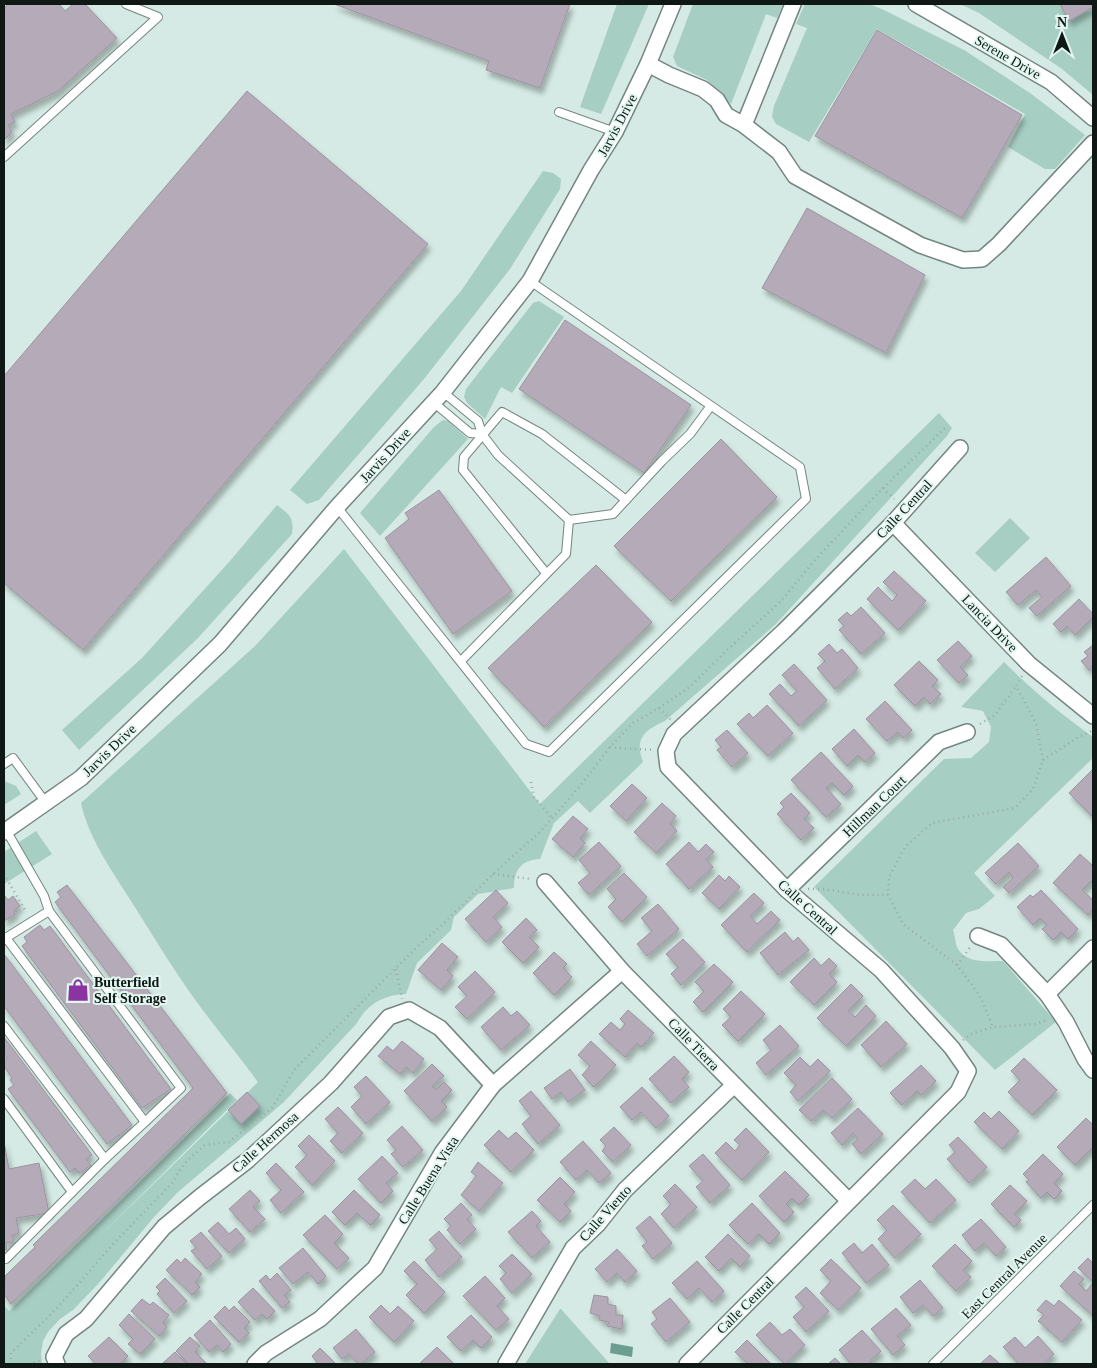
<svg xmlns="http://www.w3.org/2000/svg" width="1097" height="1368" font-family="'Times New Roman',serif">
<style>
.green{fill:#a7cec3}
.water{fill:#6b9d90}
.building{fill:#b4aab8;stroke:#9e93a1;filter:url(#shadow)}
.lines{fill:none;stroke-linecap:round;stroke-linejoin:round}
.lane-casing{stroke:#748681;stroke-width:10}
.street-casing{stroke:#748681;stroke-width:18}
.path{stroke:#98a9a4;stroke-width:2.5;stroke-dasharray:1 4;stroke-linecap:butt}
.lane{stroke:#fff;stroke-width:8}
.street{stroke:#fff;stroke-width:15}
.labels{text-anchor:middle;stroke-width:4;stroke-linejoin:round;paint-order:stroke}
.street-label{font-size:14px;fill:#101816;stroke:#e3f7f1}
.poi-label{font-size:14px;font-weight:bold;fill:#101816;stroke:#e3f7f1;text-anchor:start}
</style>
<defs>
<filter id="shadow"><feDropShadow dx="3" dy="5.5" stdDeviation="2.5" flood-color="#0004"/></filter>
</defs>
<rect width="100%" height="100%" fill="#d5eae4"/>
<!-- green -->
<g class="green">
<polygon points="617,4 649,4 601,114 580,107"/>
<polygon points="693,4 783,4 777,18 766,14 731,104 707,80 677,66 673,57"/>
<polygon points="805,4 869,4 884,10 964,50 1030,93 1085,135 1055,169 1045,169 1008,147 1025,114 877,29 809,142 776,124 772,117 774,106 807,28 796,24"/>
<polygon points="960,4 1093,4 1093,95 1062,69 979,13"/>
<polygon points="543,171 553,173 561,179 560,189 510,269 424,379 319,500 307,504 290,490 461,291"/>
<polygon points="539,301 564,317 512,393 501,387 485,419 467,403 464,397 466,389 533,303"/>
<path d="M939 413 952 428 947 436 776 624 665 721C645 730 634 738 643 762L590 813 578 801 554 823 540 859C521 860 514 870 514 888L478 894 454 917 451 930 417 963 406 994C384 995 368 1003 357 1023L284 1102 178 1192 154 1217 99 1283 73 1310 60 1319 48 1332 43 1341 41 1353 42 1364H4V1305L9 1311 230 1093 237 1100 99 1237 258 1082C232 1047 204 1014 180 978 163 953 147 926 131 901 112 871 88 837 81 803L255 646 344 549 540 804Z"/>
<polygon points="443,420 448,421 468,439 380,536 360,513 434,427"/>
<path d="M277 505C290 515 294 517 292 534L198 638 79 750 62 730 142 658 230 561Z"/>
<polygon points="1010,518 1030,538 995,572 975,553"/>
<path d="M1004 662C1032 690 1061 714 1093 737V758L974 873 995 896 979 909 966 913 953 930C955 935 955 944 958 949 967 964 989 961 1003 961L1056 1022 995 1070 814 887 944 759 971 758 989 742 991 727 983 711 961 707Z"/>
<polygon points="4,781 16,786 21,794 4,805"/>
<polygon points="36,831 52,854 4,884 4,852"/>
<polygon points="560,1309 561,1309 610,1364 525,1364"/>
</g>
<!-- water -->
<polygon class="water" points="611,1343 633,1347 632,1357 610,1353"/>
<!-- building -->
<g class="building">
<polygon points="8,4 59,4 65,11 73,4 85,4 117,38 58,91 11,114 15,122 8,125 12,132 4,140 4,8"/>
<polygon points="334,4 570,4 540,88 486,70 489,61"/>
<polygon points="1060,4 1093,4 1093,7 1069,21"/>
<polygon points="877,30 1022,115 962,218 815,136"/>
<polygon points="247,91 428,244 83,650 4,583 4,376"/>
<polygon points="807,208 925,275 886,353 762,288"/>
<polygon points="565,320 691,405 644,473 519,389"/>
<polygon points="721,439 777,497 671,601 614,546"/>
<polygon points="439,490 512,591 453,634 385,538 409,519 405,513"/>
<polygon points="1046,557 1071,586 1037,616 1029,608 1042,597 1036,590 1018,605 1006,592"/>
<polygon points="596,565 652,622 544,727 488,668"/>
<polygon points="894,571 926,601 898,630 867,599 878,587 892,601 897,595 883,582"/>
<polygon points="1079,599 1093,614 1093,617 1075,635 1067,626 1061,632 1053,624"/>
<polygon points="861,607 885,633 861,654 839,630 844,626 838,620 847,612 851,616"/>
<polygon points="958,641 972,656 960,667 968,675 959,683 937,660"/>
<polygon points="829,644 837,653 842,649 858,668 835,689 817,668 825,661 818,654"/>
<polygon points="1093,645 1093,665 1089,670 1081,661 1088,656 1084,652"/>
<polygon points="919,661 938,680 932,686 941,694 930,704 924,697 915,706 894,685"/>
<polygon points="794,664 827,700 799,726 769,694 780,684 791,696 797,691 782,675"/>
<polygon points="885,701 912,730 903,738 898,732 887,741 866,719"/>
<polygon points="767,705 793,733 768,756 737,724 749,713 753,718"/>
<polygon points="854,729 875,753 865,762 858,755 847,766 832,749"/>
<polygon points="727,730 748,753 732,767 717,750 721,747 715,740"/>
<polygon points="821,752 853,786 844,795 832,783 826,788 841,804 826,817 791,780"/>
<polygon points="1093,769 1093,817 1069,793"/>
<polygon points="632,784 647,798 626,821 610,806"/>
<polygon points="791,793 810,813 804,819 814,828 801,840 777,814 784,807 780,803"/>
<polygon points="662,803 676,816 670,824 677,831 656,853 634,832"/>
<polygon points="573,816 588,829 580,838 585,843 573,857 552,839"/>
<polygon points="599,842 621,866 589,895 578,883 590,873 579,860"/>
<polygon points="689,842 698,852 706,844 714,852 706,859 713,867 689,889 666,864"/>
<polygon points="1018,843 1039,866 1009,893 1003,887 1013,878 1009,872 996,884 985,873"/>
<polygon points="1080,854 1093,866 1093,883 1091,881 1082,890 1093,900 1093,909 1088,915 1053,883"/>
<polygon points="624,873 647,897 622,922 608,907 616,899 607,889"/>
<polygon points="719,875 725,881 729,876 740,887 719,909 702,893"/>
<polygon points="67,885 227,1093 11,1304 4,1294 5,1276 35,1247 33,1245 193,1088 55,902 61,897 57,892"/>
<polygon points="496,890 508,903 493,917 502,927 486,942 465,919"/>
<polygon points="1041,890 1078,929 1068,939 1061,932 1053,940 1042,929 1047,925 1040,918 1033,925 1017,907 1030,895 1033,897"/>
<polygon points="754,893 764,903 750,916 757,924 771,911 780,920 747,952 721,925"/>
<polygon points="5,896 8,900 13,896 20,906 14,910 15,914 4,921 4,897"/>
<polygon points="658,904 679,929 647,956 637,944 652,931 641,918"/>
<polygon points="526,918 537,930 529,937 539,947 523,963 502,942"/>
<polygon points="40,925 44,930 50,926 171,1089 142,1108 22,946 27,942 24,937"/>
<polygon points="785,932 793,942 798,937 809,950 778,975 760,953"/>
<polygon points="683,939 705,962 681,985 671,974 678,967 666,954"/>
<polygon points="442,943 458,957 447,970 453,976 441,990 418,970"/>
<polygon points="554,952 567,964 563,968 572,977 554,995 533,973"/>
<polygon points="4,954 132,1125 107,1144 4,1006"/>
<polygon points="814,958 821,966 829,958 837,966 829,974 837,982 814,1005 790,982"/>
<polygon points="714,964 733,982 703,1012 693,1002 704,991 695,982"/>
<polygon points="475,971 495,992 467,1019 455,1007 467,996 458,987"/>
<polygon points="851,984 863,996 848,1011 855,1017 866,1005 876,1016 846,1046 817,1018"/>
<polygon points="741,991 765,1014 738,1041 722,1025 731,1017 723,1009"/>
<polygon points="503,1007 511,1016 517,1011 530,1025 501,1050 481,1027"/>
<polygon points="628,1010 654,1033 641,1047 637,1043 625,1057 599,1034 611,1022 620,1030 625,1024 620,1019"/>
<polygon points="886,1021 907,1044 881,1067 861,1045"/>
<polygon points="780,1025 799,1046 766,1075 756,1063 771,1050 763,1040"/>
<polygon points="4,1037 92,1155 86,1159 91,1165 80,1173 75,1168 70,1172 8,1089 14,1085 10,1080 12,1078 4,1066 4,1060 7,1058 4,1054"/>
<polygon points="402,1041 424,1059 413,1073 406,1067 400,1074 378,1056 387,1046 393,1051"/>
<polygon points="591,1041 616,1065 594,1087 582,1075 590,1066 578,1055"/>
<polygon points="674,1056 689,1072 682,1079 689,1087 671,1103 649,1079"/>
<polygon points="800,1057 810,1067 818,1059 830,1071 798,1101 790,1092 796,1085 784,1073"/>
<polygon points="1024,1058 1057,1090 1032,1115 1008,1092 1020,1080 1011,1071"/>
<polygon points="432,1064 444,1076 432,1086 436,1090 444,1082 452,1090 441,1101 447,1107 432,1121 404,1091"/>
<polygon points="921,1065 936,1081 921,1095 917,1091 902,1105 890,1093"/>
<polygon points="570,1069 585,1090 568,1102 561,1092 552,1099 544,1088"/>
<polygon points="366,1076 390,1102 366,1124 351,1107 362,1096 354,1087"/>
<polygon points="832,1078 852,1099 832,1118 823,1110 811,1121 799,1110"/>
<polygon points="642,1087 669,1116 656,1128 641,1112 632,1120 620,1107"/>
<polygon points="531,1091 560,1125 538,1144 522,1124 531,1116 519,1101"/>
<polygon points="247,1092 260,1106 241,1124 228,1110"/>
<polygon points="338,1107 363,1133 342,1153 330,1141 338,1133 325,1119"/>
<polygon points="858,1108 883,1134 861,1154 852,1144 858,1139 853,1133 842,1145 831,1133"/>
<polygon points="999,1111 1019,1131 1002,1149 974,1122 984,1112 991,1119"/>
<polygon points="1086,1118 1093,1125 1093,1147 1075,1165 1057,1147"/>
<polygon points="402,1126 423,1150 403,1167 391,1154 396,1150 387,1140"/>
<polygon points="614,1127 631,1145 613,1162 602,1151 606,1146 600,1140"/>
<polygon points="746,1128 769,1152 742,1180 715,1153 726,1142 735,1151 740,1145 734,1140"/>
<polygon points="499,1130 508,1139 516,1132 534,1150 511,1172 484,1145"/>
<polygon points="309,1135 335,1161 312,1185 295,1167 307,1155 298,1146"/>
<polygon points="958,1137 987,1167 969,1183 947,1159 955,1152 949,1145"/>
<polygon points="583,1141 611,1173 599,1183 587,1170 576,1180 560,1162"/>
<polygon points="4,1142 9,1169 39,1163 49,1213 16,1218 19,1233 12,1235 14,1242 6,1243 7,1250 4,1250"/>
<polygon points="703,1154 730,1185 710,1203 696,1187 703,1181 689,1166"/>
<polygon points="1043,1154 1063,1174 1054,1183 1062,1191 1054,1199 1047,1192 1041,1198 1026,1182 1029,1180 1023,1174"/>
<polygon points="382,1156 398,1173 386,1183 393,1191 381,1203 358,1179"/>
<polygon points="478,1162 503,1183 479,1211 461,1195 476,1176 471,1172"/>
<polygon points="276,1163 304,1192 281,1213 270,1200 281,1190 266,1173"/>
<polygon points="785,1171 809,1195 799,1205 792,1198 786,1204 794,1212 784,1222 759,1196"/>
<polygon points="560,1177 575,1192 564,1204 571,1211 560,1222 537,1200"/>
<polygon points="915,1179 925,1189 936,1179 956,1200 930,1223 901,1192"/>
<polygon points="675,1184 697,1207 674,1228 661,1214 671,1204 663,1196"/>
<polygon points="1010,1185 1027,1201 1014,1214 1021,1220 1014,1227 991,1204"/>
<polygon points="250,1190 260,1201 253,1207 265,1219 250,1232 229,1209"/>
<polygon points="354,1190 380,1215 370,1225 357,1213 345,1225 332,1212"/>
<polygon points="461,1203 472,1215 467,1219 476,1229 460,1244 447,1230 451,1226 444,1219"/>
<polygon points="752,1203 780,1233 769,1244 759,1234 748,1244 729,1225"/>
<polygon points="893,1205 921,1234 895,1258 878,1239 887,1230 877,1220"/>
<polygon points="532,1211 541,1221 536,1226 550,1242 532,1258 508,1232"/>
<polygon points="325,1215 343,1234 334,1243 349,1258 337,1269 303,1235"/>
<polygon points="650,1216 672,1243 653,1259 642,1246 647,1242 636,1228"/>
<polygon points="981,1219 1006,1247 996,1256 984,1243 975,1251 962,1235"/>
<polygon points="218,1222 229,1234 236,1228 245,1239 229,1253 208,1231"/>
<polygon points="439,1231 462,1257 439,1277 425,1260 437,1249 429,1240"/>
<polygon points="201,1232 222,1256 207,1269 191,1251 196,1248 190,1241"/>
<polygon points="728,1234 750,1256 740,1267 731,1258 719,1271 705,1257"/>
<polygon points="854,1243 862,1253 872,1244 889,1265 866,1283 842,1253"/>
<polygon points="955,1244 972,1261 963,1270 971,1277 956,1291 932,1266"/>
<polygon points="303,1248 326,1276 318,1284 308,1272 293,1284 279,1268"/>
<polygon points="617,1249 637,1271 625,1282 617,1273 607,1282 595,1269"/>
<polygon points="512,1254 532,1274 512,1293 500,1279 506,1273 499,1266"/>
<polygon points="185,1258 202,1274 195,1282 200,1287 192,1295 166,1270 177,1259 181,1263"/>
<polygon points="1088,1258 1093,1263 1093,1282 1078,1268"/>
<polygon points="831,1259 861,1288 838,1310 820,1293 831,1281 820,1270"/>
<polygon points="414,1261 445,1292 424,1313 406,1295 417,1284 404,1271"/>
<polygon points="697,1261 724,1291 712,1302 699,1288 687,1299 672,1283"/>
<polygon points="1074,1271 1084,1279 1079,1284 1086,1291 1093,1283 1093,1316 1060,1286"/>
<polygon points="277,1273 291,1290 284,1295 290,1302 282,1308 259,1281 266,1275 270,1280"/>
<polygon points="485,1276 505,1298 497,1306 509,1319 496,1330 463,1296"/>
<polygon points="165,1278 187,1301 174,1313 157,1294 160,1291 156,1287"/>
<polygon points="920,1280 943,1308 933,1316 923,1305 913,1313 900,1297"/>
<polygon points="806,1287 829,1311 806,1332 793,1317 804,1307 795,1297"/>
<polygon points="253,1288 275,1311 267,1319 262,1314 255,1320 238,1302"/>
<polygon points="594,1295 608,1297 608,1304 616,1306 616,1315 623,1315 622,1329 607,1326 609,1322 599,1320 600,1316 590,1313"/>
<polygon points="670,1298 690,1322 666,1342 651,1324 657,1319 652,1312"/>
<polygon points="142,1299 150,1305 153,1302 169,1315 163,1323 167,1327 159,1336 131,1311"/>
<polygon points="1046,1300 1054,1306 1059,1300 1082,1320 1062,1342 1038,1321 1044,1315 1037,1310"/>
<polygon points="381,1305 390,1314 398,1306 414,1321 394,1342 369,1317"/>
<polygon points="225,1306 229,1311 234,1306 250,1322 244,1328 249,1333 239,1342 214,1317"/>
<polygon points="896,1308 911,1325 897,1336 905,1345 893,1355 871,1329"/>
<polygon points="129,1314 155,1339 140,1354 128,1344 133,1339 119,1325"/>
<polygon points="471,1315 492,1337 481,1348 473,1340 461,1351 447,1337"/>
<polygon points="210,1320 231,1344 223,1352 217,1345 209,1352 194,1335"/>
<polygon points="770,1322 782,1335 790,1329 805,1345 785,1364 756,1335"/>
<polygon points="356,1329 375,1352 361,1364 358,1364 349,1354 342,1359 333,1348"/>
<polygon points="862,1330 881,1351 870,1361 873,1364 851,1364 839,1350"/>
<polygon points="1038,1336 1054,1354 1043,1364 1019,1364 1003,1347 1015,1337 1025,1348"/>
<polygon points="109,1337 128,1356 120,1364 96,1364 88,1356"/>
<polygon points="190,1337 200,1346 195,1352 207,1364 189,1364 176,1351"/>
<polygon points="747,1340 771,1364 748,1364 735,1352"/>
<polygon points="437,1347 454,1364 419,1364"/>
<polygon points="320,1348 336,1364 318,1364 312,1356"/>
<polygon points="175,1352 187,1364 163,1363"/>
<polygon points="990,1355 1000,1364 980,1364"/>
<polygon points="835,1358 841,1364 828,1364"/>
</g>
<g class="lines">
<defs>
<g id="lane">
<polyline points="559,112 615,132"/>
<polyline points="4,157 158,17 126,4"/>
<polyline points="443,392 478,421 482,434 498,455 569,520 613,514 662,461 690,434 710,407"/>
<polyline points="433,402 470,433 482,434"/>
<polyline points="337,507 526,744 549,752 806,499 800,467 530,281"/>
<polyline points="546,573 463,470 464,457 502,412 542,434 626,500"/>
<polyline points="461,661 566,554 569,520"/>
<polyline points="4,764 13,758 46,803"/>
<polyline points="49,911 181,1088 145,1122"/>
<polyline points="4,939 49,911 44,896 6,830"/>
<polyline points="4,1026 105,1159 145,1122 6,938"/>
<polyline points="4,1099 72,1192"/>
<polyline points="6,1259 105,1159"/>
<polyline points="933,1364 1093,1205"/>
</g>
<g id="street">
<polyline points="916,4 1051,82 1093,118"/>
<polyline points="648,64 669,75 703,89 717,100 726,115 744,125 779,152 795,176 920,245 963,260 982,259 999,244 1093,143"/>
<polyline points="744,125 793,4"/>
<polyline points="893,523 1029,664 1093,716"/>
<polyline points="4,832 81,778 220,644 337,507 443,392 530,281 591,170 615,132 648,64 673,4"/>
<polyline points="545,882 622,971 849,1201"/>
<polyline points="787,890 939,742 967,732"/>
<polyline points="978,936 1001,945 1047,994 1093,948"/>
<polyline points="1047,994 1066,1022 1085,1059 1093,1070"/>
<polyline points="57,1364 54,1357 66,1334 86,1319 164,1227 200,1197 248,1160 331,1083 389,1017 409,1010 440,1028 493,1085"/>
<polyline points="255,1364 266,1353 320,1319 375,1268 442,1153 493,1085 622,971"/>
<polyline points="506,1364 573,1248 598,1224 625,1190 734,1085"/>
<polyline points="687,1364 958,1092 968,1071 952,1048 881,970 787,890 668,767 666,751 674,734 784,631 893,523 960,448"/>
</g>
</defs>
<!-- lane casing -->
<use href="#lane" class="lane-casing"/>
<!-- street casing -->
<use href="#street" class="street-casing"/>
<!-- path -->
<g class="path">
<polyline points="883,488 894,499"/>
<polyline points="1022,676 1016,686 1036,723 1043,760 1033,789 1015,808 932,823 905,847 889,877 888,895 903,924 957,965 980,996 993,1027 1036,1024 1047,1020"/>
<polyline points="659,708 671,720"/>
<polyline points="980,724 995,715 1016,686"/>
<path d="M610 747C624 749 639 749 653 750"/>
<polyline points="1043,760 1077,738 1093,730"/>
<polyline points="531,782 534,797 552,818"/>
<polyline points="4,874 26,912"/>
<polyline points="493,874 531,879"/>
<polyline points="808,889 823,889 861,895 888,895"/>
<polyline points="957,965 971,946"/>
<polyline points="396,969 402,999"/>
<polyline points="963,1040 973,1033 993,1027"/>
<polyline points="10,1364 11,1353 58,1307 116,1241 174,1181 178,1172 187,1161 205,1145 229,1142 273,1107 294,1070 416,948 442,925 493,874 541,831 580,786 610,747 633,723 659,708 690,687 726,651 780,602 815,560 881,490 946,427"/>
<polyline points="29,1364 42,1360"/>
</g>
<!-- lane -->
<use href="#lane" class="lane"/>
<!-- street -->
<use href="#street" class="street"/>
</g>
<!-- icons -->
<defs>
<symbol id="shop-bare" viewBox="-9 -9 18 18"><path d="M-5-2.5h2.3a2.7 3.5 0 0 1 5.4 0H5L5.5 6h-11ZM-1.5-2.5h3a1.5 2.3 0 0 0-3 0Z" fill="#8b34a1" stroke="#e3f7f1" stroke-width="2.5" paint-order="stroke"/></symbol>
</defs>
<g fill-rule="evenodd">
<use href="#shop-bare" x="62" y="974" width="32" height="32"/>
</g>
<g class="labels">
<!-- street labels -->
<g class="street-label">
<text transform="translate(1008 57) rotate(30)" y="5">Serene Drive</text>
<text transform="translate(617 125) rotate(-62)" y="5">Jarvis Drive</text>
<text transform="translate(385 455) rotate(-48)" y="5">Jarvis Drive</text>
<text transform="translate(904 509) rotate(-47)" y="5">Calle Central</text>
<text transform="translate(990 623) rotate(46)" y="5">Lancia Drive</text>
<text transform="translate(109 750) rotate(-44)" y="5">Jarvis Drive</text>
<text transform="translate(874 806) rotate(-44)" y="5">Hillman Court</text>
<text transform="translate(808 907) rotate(42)" y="5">Calle Central</text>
<text transform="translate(694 1044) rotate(46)" y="5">Calle Tierra</text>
<text transform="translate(265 1142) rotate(-42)" y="5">Calle Hermosa</text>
<text transform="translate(428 1180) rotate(-58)" y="5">Calle Buena Vista</text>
<text transform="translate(605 1213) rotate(-48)" y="5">Calle Viento</text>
<text transform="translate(1004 1276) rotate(-45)" y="5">East Central Avenue</text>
<text transform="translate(745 1305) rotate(-45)" y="5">Calle Central</text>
</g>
<!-- poi labels -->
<g class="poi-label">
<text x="94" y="987">Butterfield<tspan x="94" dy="16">Self Storage</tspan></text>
</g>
</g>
<!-- border -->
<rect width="1097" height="1368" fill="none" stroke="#101816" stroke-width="10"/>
<!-- north arrow -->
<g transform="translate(1062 35)" stroke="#e3f7f1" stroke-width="4" paint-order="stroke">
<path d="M0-4L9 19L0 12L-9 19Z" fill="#101816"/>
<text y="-8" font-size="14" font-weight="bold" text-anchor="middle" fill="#101816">N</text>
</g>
</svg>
